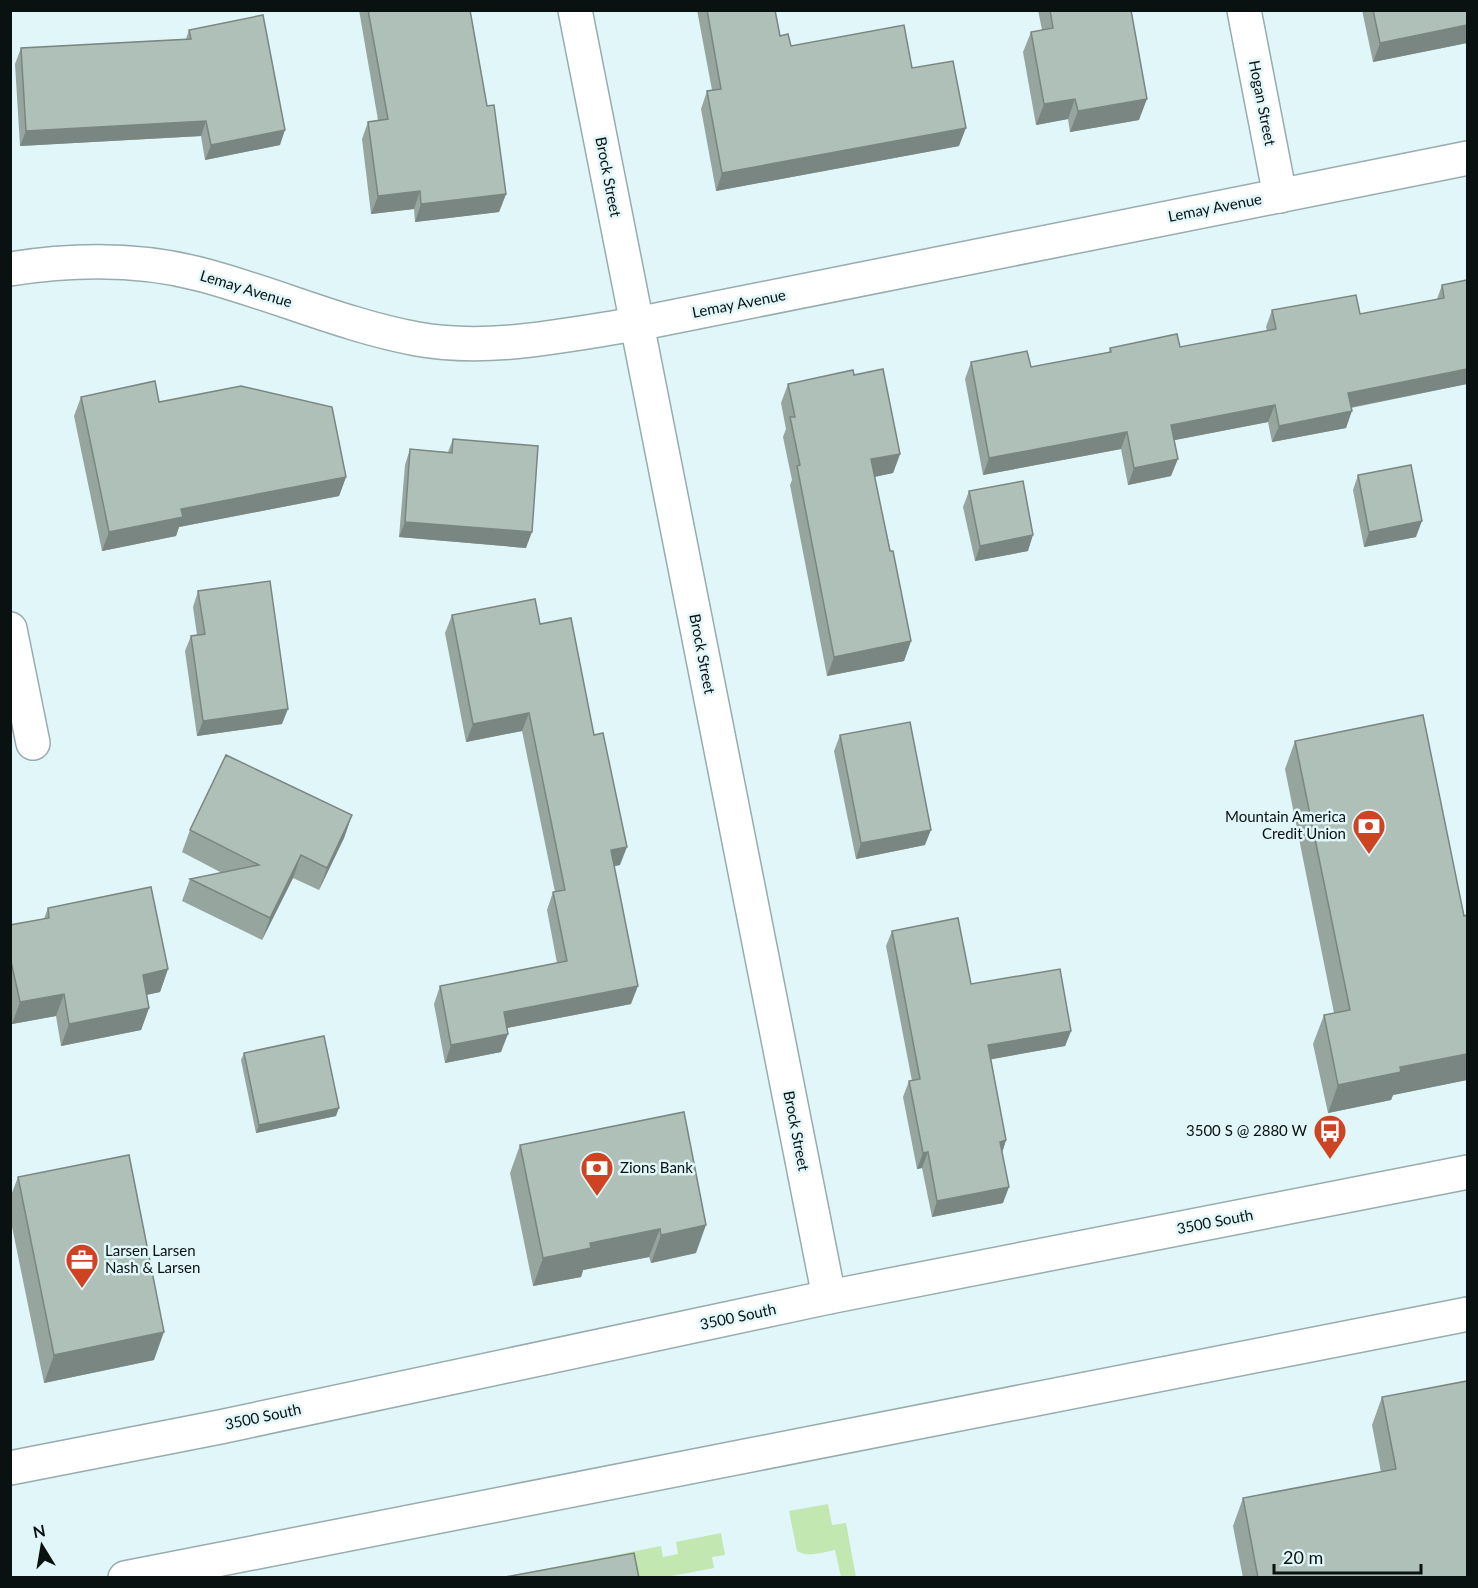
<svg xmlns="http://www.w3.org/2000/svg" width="1478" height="1588" font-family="Lato,sans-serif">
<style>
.green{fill:#c2e7b1}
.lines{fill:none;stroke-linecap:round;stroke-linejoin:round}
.minor-casing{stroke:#98acae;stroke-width:36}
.major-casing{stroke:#98acae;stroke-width:36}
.minor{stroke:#fff;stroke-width:33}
.major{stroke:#fff;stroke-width:33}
.wall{fill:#96a59e}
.shaded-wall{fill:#7a8681}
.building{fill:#aec0b8;stroke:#7a8681;stroke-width:1.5}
.labels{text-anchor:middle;stroke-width:5;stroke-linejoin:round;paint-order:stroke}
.street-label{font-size:15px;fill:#091111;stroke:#e1f6f8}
.poi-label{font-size:15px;fill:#091111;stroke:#e1f6f8;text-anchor:end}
</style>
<rect width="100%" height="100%" fill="#e1f6f8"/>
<!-- green -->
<g class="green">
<path d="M828 1504 832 1525 846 1523 856 1577H841L835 1550C823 1552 808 1558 797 1551L789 1511Z"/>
<polygon points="721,1533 725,1555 712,1557 714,1568 666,1577 499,1578 661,1546 663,1557 678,1554 676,1542"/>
</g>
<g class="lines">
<defs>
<g id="minor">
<polyline points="575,10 829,1297"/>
<polyline points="1244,10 1280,196"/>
<path d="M10 269C74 259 137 258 199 274 273 293 342 325 417 339 490 352 564 335 637 324L1468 158"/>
<polyline points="10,629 33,743"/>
</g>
<g id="major">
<polyline points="10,1468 220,1427 829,1297 1468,1172"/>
<polyline points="125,1578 1468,1314"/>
</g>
</defs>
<!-- minor casing -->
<use href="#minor" class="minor-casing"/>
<!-- major casing -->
<use href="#major" class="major-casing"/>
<!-- minor -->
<use href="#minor" class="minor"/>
<!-- major -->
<use href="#major" class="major"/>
</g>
<!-- wall -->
<g class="wall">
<polygon points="359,10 470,10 487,106 506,194 499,212 415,222 414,209 371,214 362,139 368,122 378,120"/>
<polygon points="697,10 775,10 780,36 791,46 912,68 959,146 716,191 701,109 707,91 712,90"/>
<polygon points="1038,10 1131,10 1139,120 1070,132 1068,119 1036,125 1023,52 1031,32 1042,30"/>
<polygon points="1362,10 1467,10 1467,43 1373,62"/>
<polygon points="189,30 280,145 205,160 201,136 20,146 15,64 21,48 186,39"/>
<polygon points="1442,285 1467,384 1351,408 1346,428 1272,442 1268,422 1174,440 1171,476 1128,485 1121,449 983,475 965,379 971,362 1031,367 1109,352 1110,348 1180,347 1267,331 1266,327 1272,310 1360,314 1437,299"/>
<polygon points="854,375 900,454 893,473 874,477 911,641 904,661 827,676 790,485 792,480 783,437 786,429 781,403 788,384"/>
<polygon points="81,397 159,402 346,477 339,496 179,527 176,536 102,551 74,416"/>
<polygon points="453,439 526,548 399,537 405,465 410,449 448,452"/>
<polygon points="1358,475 1416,537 1364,547 1353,490"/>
<polygon points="969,491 1028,551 975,561 963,507"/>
<polygon points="198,591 282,724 197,736 185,651 191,636 197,635 193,607"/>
<polygon points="452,615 540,624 620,865 614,866 631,1004 507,1028 501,1052 445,1063 434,1004 440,986 557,963 547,910 553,892 555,892 522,731 466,742 445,633"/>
<polygon points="840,735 925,845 856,859 834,751"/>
<polygon points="1295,741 1464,916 1467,915 1467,1080 1393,1095 1391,1100 1328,1113 1313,1044 1324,1015 1334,1013 1285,769"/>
<polygon points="352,815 344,838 319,890 293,878 262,940 182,901 190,879 222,873 182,852 190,830"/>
<polygon points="48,908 168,969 160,992 147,995 149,1008 141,1030 61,1046 56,1016 12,1024 10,1019 10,925 44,919"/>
<polygon points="892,931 971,984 1071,1031 1065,1046 991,1059 1006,1140 1002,1153 1003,1203 932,1217 922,1168 917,1169 903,1097 909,1081 912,1081 886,946"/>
<polygon points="244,1053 336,1116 256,1133 241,1060"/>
<polygon points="684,1112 696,1253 651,1263 649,1257 583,1270 581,1277 533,1286 510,1173 520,1145"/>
<polygon points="18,1177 154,1360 44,1383 10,1217 10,1198"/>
<polygon points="1382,1397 1467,1578 1243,1578 1233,1526 1243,1498 1381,1472 1372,1425"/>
</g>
<!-- shaded-wall -->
<g class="shaded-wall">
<polygon points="1467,25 1467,43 1373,62 1380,43"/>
<polygon points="1075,99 1068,119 1036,125 1044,104"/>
<polygon points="1147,99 1139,120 1070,132 1078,111"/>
<polygon points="206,121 201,136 20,146 26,131"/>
<polygon points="966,128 959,146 716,191 722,173"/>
<polygon points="285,130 280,145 205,160 211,145"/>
<polygon points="420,191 414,209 371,214 378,196"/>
<polygon points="506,194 499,212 415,222 421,204"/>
<polygon points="1467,369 1467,384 1342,409 1348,393"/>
<polygon points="1275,405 1268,422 1165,442 1171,425"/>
<polygon points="1352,411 1346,428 1272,442 1279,426"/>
<polygon points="1127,432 1121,449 983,475 989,458"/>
<polygon points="900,454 893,473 864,479 871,459"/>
<polygon points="1178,459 1171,476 1128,485 1134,468"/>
<polygon points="346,477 339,496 179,527 176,536 102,551 109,532 181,509"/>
<polygon points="1422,521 1416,537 1364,547 1369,532"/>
<polygon points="405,522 532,532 526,548 399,537"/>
<polygon points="1033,535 1028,551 975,561 980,546"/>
<polygon points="911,641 904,661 827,676 834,657"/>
<polygon points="288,709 282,724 197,736 203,721"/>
<polygon points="529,713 522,731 466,742 473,724"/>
<polygon points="352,815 344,838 319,890 327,868"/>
<polygon points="931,830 925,845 856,859 861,843"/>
<polygon points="627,847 620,865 604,868 611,850"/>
<polygon points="301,855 293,878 262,940 270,918"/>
<polygon points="168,969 160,992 135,997 143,975"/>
<polygon points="638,986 631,1004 497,1030 504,1012"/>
<polygon points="64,994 56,1016 12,1024 20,1002"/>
<polygon points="149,1008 141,1030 61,1046 69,1024"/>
<polygon points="1071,1031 1065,1046 982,1061 988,1045"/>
<polygon points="508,1034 501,1052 445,1063 451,1045"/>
<polygon points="1467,1054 1467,1080 1393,1095 1391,1100 1328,1113 1338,1085 1400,1067"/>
<polygon points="339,1108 336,1116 256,1133 259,1125"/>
<polygon points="1006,1140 1001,1156 1000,1142"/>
<polygon points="928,1152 922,1168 917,1169 923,1153"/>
<polygon points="1009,1187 1003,1203 932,1217 937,1201"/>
<polygon points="706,1225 696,1253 651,1263 661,1235"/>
<polygon points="660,1229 649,1257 583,1270 581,1277 533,1286 543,1258 590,1243"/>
<polygon points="164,1332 154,1360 44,1383 54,1355"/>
</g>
<!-- building -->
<g class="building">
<polygon points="368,10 470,10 487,106 494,105 506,194 421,204 420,191 378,196 368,122 388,119"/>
<polygon points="707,10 775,10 780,36 788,34 791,46 904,25 912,68 953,61 966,128 722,173 707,91 721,89"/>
<polygon points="1050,10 1131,10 1147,99 1078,111 1075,99 1044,104 1031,32 1053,28"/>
<polygon points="1373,10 1467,10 1467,25 1380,43"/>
<polygon points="263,15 285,130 211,145 206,121 26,131 21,48 191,39 189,30"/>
<polygon points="1467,280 1467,369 1348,393 1352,411 1279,426 1275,405 1171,425 1178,459 1134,468 1127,432 989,458 971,362 1027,351 1031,367 1111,352 1110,348 1177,334 1180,347 1276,329 1272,310 1356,295 1360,314 1444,298 1442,285"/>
<polygon points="883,369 900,454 871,459 890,551 893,551 911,641 834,657 797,466 800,465 790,417 795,417 788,384 853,370 854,375"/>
<polygon points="155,381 159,402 241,386 332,407 346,477 181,509 183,517 109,532 81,397"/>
<polygon points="453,439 538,446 532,532 405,522 410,449 452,453"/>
<polygon points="1411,465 1422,521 1369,532 1358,475"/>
<polygon points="1023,481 1033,535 980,546 969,491"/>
<polygon points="270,581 288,709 203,721 191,636 205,634 198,591"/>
<polygon points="535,599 540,624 571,618 594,735 603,733 627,847 611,850 638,986 504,1012 508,1034 451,1045 440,986 567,961 553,892 565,890 529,713 473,724 452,615"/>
<polygon points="1423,715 1464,916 1467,915 1467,1054 1400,1067 1401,1072 1338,1085 1324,1015 1350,1010 1295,741"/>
<polygon points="910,722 931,830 861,843 840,735"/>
<polygon points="226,755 352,815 327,868 301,855 270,918 190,879 259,865 190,830"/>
<polygon points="151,887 168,969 143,975 149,1008 69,1024 64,994 20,1002 10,957 10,925 49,918 48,908"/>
<polygon points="958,918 971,984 1060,969 1071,1031 988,1045 1006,1140 1000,1142 1009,1187 937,1201 928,1152 923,1153 909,1081 920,1079 892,931"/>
<polygon points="324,1036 339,1108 259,1125 244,1053"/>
<polygon points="684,1112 706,1225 661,1235 660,1229 590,1243 591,1248 543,1258 520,1145"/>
<polygon points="129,1155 164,1332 54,1355 18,1177"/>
<polygon points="1467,1381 1467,1578 1258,1578 1243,1498 1396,1469 1382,1397"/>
<polygon points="634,1553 639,1578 500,1578"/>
</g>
<!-- icons -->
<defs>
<symbol id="bank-pin" viewBox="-11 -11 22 30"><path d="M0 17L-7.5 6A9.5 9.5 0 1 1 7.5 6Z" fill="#ce4422" stroke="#e1f6f8"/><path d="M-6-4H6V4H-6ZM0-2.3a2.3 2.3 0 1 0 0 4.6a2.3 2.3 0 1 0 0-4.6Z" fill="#fff"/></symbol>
<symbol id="bus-pin" viewBox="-11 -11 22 30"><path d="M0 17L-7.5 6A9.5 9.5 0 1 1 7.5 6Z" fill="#ce4422" stroke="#e1f6f8"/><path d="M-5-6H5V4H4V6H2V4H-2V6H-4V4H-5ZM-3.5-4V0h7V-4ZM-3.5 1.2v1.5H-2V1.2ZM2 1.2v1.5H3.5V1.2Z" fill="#fff"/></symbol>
<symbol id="office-pin" viewBox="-11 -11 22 30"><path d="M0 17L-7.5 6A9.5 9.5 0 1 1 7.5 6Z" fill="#ce4422" stroke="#e1f6f8"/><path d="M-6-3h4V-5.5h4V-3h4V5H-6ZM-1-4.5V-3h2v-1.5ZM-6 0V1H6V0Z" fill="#fff"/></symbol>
</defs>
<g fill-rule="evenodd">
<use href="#bank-pin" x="1350" y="807" width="38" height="52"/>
<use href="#bus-pin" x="1311" y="1112" width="38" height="52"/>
<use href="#bank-pin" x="578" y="1149" width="38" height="52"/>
<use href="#office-pin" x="63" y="1241" width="38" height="52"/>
</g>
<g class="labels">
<!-- street labels -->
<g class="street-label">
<text transform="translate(1262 103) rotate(79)" y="5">Hogan Street</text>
<text transform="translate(608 177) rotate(79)" y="5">Brock Street</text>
<text transform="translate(1215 208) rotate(-11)" y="5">Lemay Avenue</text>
<text transform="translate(246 289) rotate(17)" y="5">Lemay Avenue</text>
<text transform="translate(739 304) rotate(-11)" y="5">Lemay Avenue</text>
<text transform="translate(702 654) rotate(79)" y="5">Brock Street</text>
<text transform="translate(796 1131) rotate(79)" y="5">Brock Street</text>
<text transform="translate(1215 1222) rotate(-11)" y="5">3500 South</text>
<text transform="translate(738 1317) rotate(-12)" y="5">3500 South</text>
<text transform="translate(263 1417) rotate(-12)" y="5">3500 South</text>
</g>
<!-- poi labels -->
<g class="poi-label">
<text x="1346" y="822">Mountain America<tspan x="1346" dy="17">Credit Union</tspan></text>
<text x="1307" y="1136">3500 S @ 2880 W</text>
<text x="620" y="1173" text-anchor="start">Zions Bank</text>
<text x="105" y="1256" text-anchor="start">Larsen Larsen<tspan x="105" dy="17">Nash &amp; Larsen</tspan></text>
</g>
</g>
<!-- border -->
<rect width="1478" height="1588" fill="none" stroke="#091111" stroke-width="24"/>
<!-- north arrow -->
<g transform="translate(42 1546) rotate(349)" stroke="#e1f6f8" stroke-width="4.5" paint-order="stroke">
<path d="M0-4.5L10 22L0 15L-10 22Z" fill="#091111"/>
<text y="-9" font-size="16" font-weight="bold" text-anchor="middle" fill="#091111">N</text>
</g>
<!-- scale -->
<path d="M1274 1564v9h147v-9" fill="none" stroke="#091111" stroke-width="3"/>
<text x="1283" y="1564" font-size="18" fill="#091111" stroke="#e1f6f8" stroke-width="4.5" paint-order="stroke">20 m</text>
</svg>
